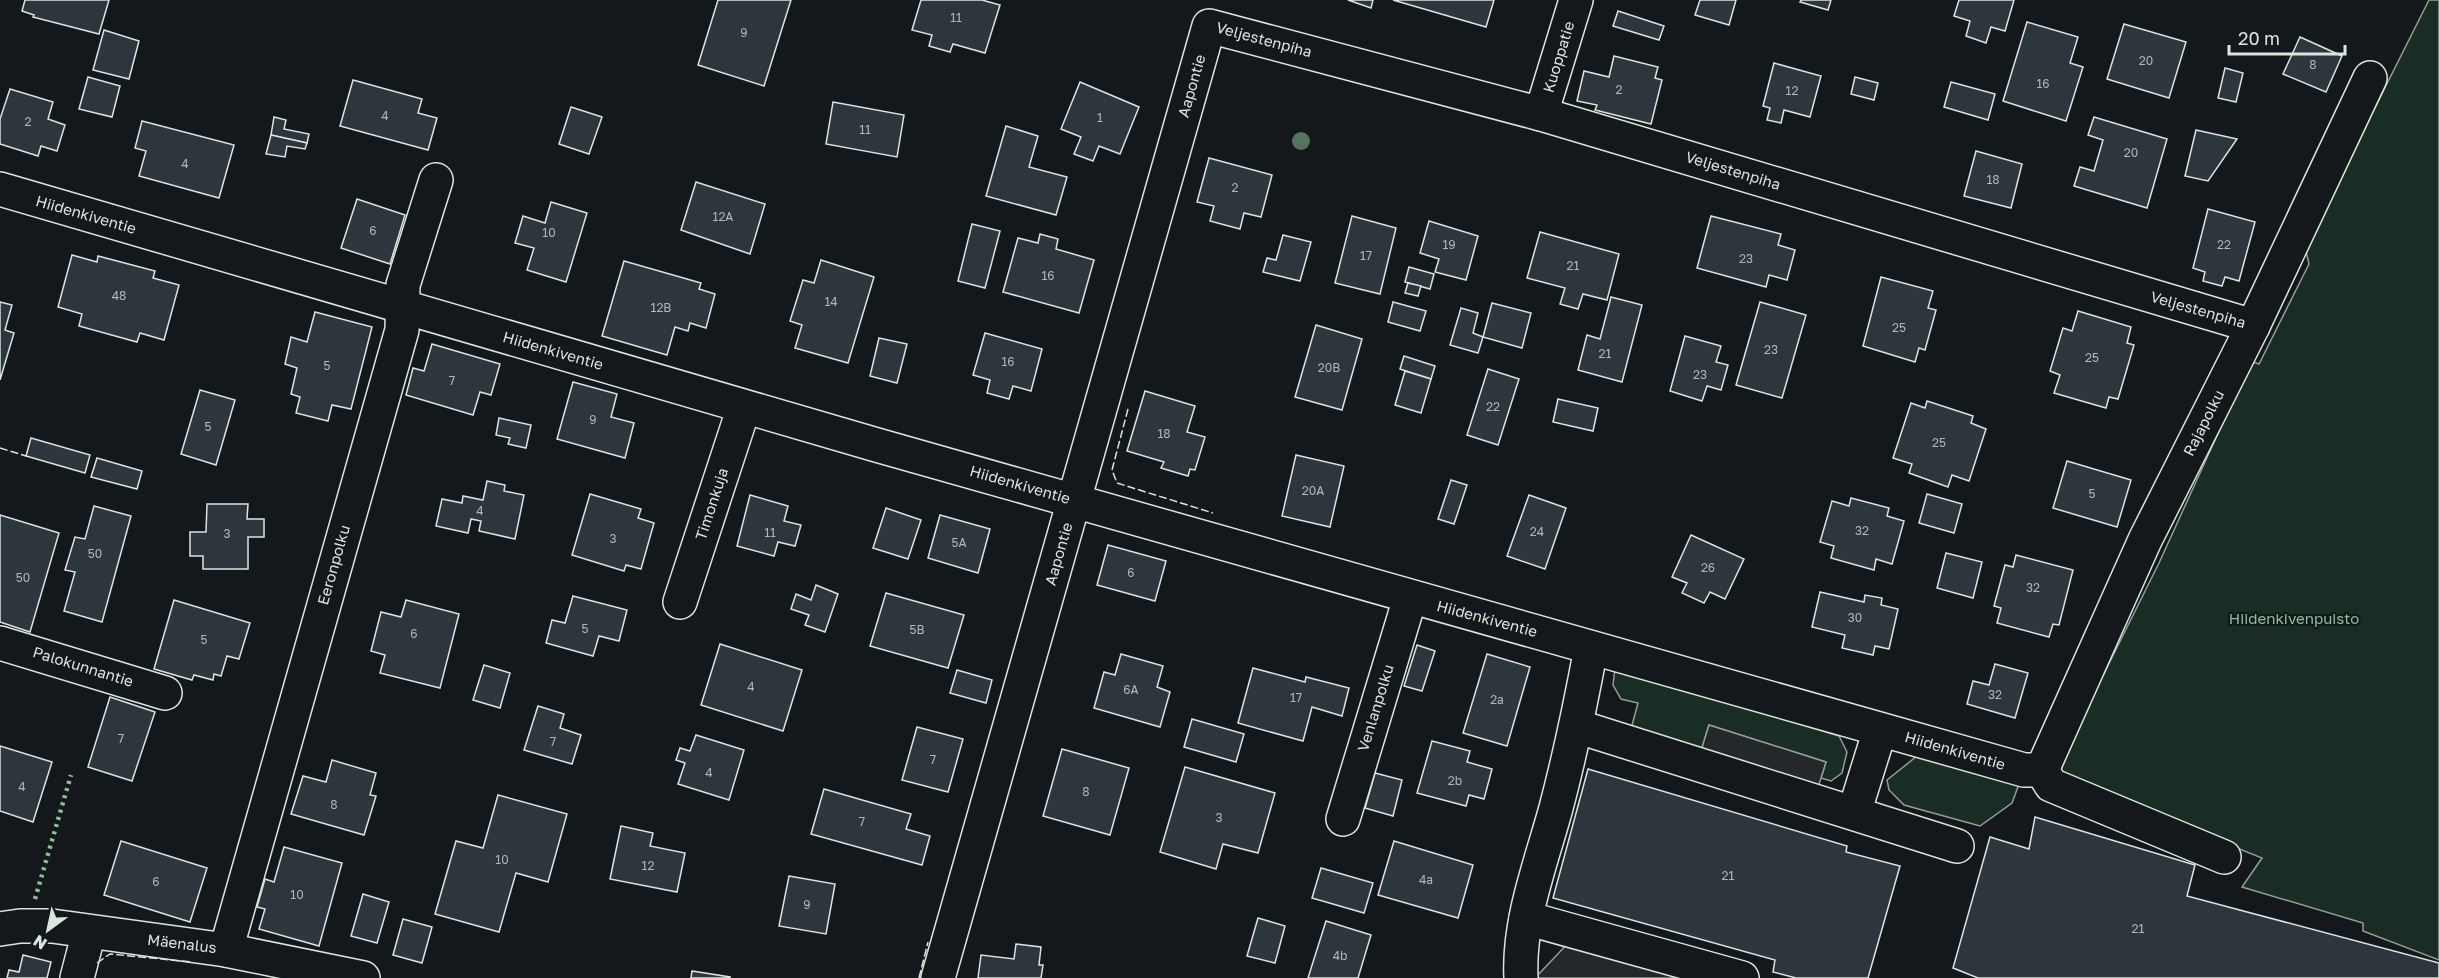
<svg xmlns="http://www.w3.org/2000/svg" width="2439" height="978" font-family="'Golos Text',sans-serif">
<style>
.green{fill:#1a2d24;stroke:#939e99;stroke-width:1.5}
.parking{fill:#24282b;stroke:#939e99;stroke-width:1.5}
.building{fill:#2c363c;stroke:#d8e6dc;stroke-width:1.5}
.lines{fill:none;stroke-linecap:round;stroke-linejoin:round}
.minor-casing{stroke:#d8e6dc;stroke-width:36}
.minor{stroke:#14181c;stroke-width:33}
.hedge{stroke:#8ac095;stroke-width:4.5;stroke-dasharray:3 4.5;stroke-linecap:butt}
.fence{stroke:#d8e6dc;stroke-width:1.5;stroke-dasharray:8 3;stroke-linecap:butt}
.tree{fill:#55745f}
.labels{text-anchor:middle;stroke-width:4.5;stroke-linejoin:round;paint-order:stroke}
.number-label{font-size:12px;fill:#adbab4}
.street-label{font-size:15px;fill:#d8e6dc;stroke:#14181c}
.park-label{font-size:15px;fill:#8ac095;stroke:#14181c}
</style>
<rect width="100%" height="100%" fill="#14181c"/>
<!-- green -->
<g class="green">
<polygon points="2429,0 2439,0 2439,960 2363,931 2363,923 2242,887 2262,858 2054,774 2159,563 2251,361 2259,364 2309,264 2305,247"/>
<polygon points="1615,668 1839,736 1847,752 1842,773 1831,781 1821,778 1826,762 1709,725 1700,754 1631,729 1638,703 1621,699 1613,685"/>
<polygon points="1917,756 2019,784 2012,803 1980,826 1904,805 1889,790 1887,780"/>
</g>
<!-- parking -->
<g class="parking">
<polygon points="1709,725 1826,762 1817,791 1700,754"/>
<polygon points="1572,939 1703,978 1535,978"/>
</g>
<!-- building -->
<g class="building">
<polygon points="25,0 109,0 99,34 33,17 34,15 22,11"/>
<polygon points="718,0 791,0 764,86 698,65"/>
<polygon points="921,0 982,0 1000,5 985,53 953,44 950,52 929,46 932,35 912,30"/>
<polygon points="1348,0 1373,0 1371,8"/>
<polygon points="1393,0 1494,0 1486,27"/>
<polygon points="1700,0 1736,0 1729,25 1695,15"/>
<polygon points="1801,0 1831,0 1828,10 1800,2"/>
<polygon points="1959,0 2014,0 2005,31 1991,27 1986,43 1966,36 1970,21 1954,16"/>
<polygon points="1618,11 1664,26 1659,40 1613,26"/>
<polygon points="2027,22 2078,37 2070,63 2083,67 2066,121 2003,101"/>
<polygon points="2124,24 2186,42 2169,98 2107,79"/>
<polygon points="104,30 139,41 129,79 93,70"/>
<polygon points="2300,37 2342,56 2326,92 2283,74"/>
<polygon points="1614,56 1658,67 1655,78 1662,80 1651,124 1595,110 1597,105 1577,101 1584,71 1609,77"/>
<polygon points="1774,63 1821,76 1810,117 1784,110 1781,123 1767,120 1770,108 1763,106"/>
<polygon points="2225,68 2243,73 2236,102 2218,98"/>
<polygon points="88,77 120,86 112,117 79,109"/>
<polygon points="1855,77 1878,83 1874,100 1851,94"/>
<polygon points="353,80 422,99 418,113 437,118 428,150 340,126"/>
<polygon points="1080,82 1139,107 1120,154 1099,146 1093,161 1074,154 1081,137 1061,129"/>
<polygon points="1951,82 1995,94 1988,120 1944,107"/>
<polygon points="10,89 53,102 48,119 65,125 57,151 41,146 38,156 0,144 0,119"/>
<polygon points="833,102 904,115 897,157 826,144"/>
<polygon points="571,107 602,117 589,154 559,144"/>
<polygon points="274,117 286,120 284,129 309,134 307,143 271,135"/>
<polygon points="2094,117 2167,139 2147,208 2074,186 2080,167 2094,171 2103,140 2088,135"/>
<polygon points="142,121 234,145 219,198 139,176 146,151 135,148"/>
<polygon points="1006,126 1038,136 1029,167 1067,177 1056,215 986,196"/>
<polygon points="2196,130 2237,139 2208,181 2185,176"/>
<polygon points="271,135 307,143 305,149 287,146 285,157 266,154"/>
<polygon points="1976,151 2022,164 2011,208 1964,196"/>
<polygon points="1209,158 1272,175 1261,217 1244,213 1240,229 1210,221 1214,206 1197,202"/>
<polygon points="696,182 765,204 750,254 681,230"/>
<polygon points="357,199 405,215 390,264 341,248"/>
<polygon points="551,202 587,213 566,282 527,270 534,248 515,243 523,216 545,223"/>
<polygon points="2208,209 2255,222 2239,281 2225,277 2222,286 2203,281 2205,272 2193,268"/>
<polygon points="1352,216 1396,228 1380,294 1335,283"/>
<polygon points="1711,216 1781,234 1778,245 1795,250 1787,280 1769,275 1766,287 1697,268"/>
<polygon points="1429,221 1478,236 1466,280 1435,272 1439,259 1420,253"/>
<polygon points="972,224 1000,231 985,288 958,281"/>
<polygon points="1540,232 1619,254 1607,300 1583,294 1578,309 1560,304 1565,288 1527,278"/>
<polygon points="1040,234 1058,239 1056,249 1094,260 1079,313 1003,292 1018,238 1038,243"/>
<polygon points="1283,235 1311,242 1300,281 1263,272 1267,258 1276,260"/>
<polygon points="72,255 97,262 98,256 155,271 153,278 179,285 164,340 140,333 137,342 79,326 82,314 58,307"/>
<polygon points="821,260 874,277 848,363 795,348 802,325 790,321 803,280 814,283"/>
<polygon points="624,261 701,283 699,289 715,294 706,328 690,323 688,331 675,327 667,355 602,336"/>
<polygon points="1409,267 1434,274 1430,289 1405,282"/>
<polygon points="1881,277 1933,291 1928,308 1936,310 1925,350 1919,348 1915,362 1863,346"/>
<polygon points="1408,283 1421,286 1418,296 1405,293"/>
<polygon points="1611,297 1642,305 1622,382 1578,370 1587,335 1600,339"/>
<polygon points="0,302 12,305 5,330 14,333 0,380"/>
<polygon points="1393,302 1426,311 1420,331 1388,322"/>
<polygon points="1760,302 1806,315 1782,398 1736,385"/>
<polygon points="1492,303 1531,313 1522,348 1483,337"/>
<polygon points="1461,308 1478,313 1473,333 1483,337 1478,353 1450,345"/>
<polygon points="2078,311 2131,327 2127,343 2134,345 2118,399 2109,397 2106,408 2054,393 2060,375 2050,371 2063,328 2072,331"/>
<polygon points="315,312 372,327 351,409 332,405 328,421 296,413 300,397 291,394 297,368 285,364 291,337 307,342"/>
<polygon points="1316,325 1362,339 1342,410 1295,397"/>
<polygon points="985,333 1042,349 1031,391 1013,386 1009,399 987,393 990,380 973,375"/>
<polygon points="1685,336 1721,346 1716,362 1728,365 1721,390 1707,386 1702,401 1670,391"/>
<polygon points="879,338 907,344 897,383 870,376"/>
<polygon points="432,344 500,364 491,395 480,392 473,415 406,395 413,368 424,371"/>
<polygon points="1404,356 1435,366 1431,379 1400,369"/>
<polygon points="1488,369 1519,379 1498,445 1467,435"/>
<polygon points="1405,371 1431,379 1421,413 1395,405"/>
<polygon points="573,382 617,394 611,417 634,423 625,458 557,439"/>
<polygon points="200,390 235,400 216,465 181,454"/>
<polygon points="1145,391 1195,406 1187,432 1205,437 1195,470 1190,469 1188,476 1161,468 1164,462 1127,451"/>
<polygon points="1558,399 1598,408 1593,431 1553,422"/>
<polygon points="1927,401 1973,416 1971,423 1986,429 1969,481 1952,475 1948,487 1909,473 1912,464 1893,458 1911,403 1925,408"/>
<polygon points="499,418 531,425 526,448 508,444 510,438 496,435"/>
<polygon points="31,438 90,455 85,473 26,456"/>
<polygon points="1296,455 1344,466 1330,527 1282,516"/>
<polygon points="97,458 142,471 137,489 91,477"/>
<polygon points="2067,461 2131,480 2117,527 2053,508"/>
<polygon points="1451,480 1467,485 1454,524 1438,519"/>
<polygon points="487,481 505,485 504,491 524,495 515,539 479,531 481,521 471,519 468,533 436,526 442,499 462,503 463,496 483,500"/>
<polygon points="590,494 641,509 638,518 654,523 641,569 626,565 624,571 572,555"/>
<polygon points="1927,494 1962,504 1954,533 1919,523"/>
<polygon points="750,495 788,506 784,521 801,525 795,546 778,542 774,556 737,546"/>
<polygon points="1529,495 1566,508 1545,569 1507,556"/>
<polygon points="1851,498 1889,508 1887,516 1904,521 1892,564 1876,559 1874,570 1831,558 1834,546 1820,542 1832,501 1849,506"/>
<polygon points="207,504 248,504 247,519 264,519 264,537 248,537 248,569 203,569 203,556 190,556 190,532 206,532"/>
<polygon points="94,506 131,516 102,622 64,611 75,572 65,570 75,537 85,539"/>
<polygon points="886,508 921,520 908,559 873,548"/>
<polygon points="0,515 59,533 30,632 0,622"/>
<polygon points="940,515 990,529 978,573 928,558"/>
<polygon points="1691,535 1744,559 1725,599 1710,592 1704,603 1682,593 1687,583 1672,577"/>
<polygon points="1108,545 1166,561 1155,601 1097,585"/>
<polygon points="1946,553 1982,562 1973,598 1937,588"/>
<polygon points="2016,555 2073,570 2059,625 2053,624 2049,637 1997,623 2001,608 1994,606 2005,565 2013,567"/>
<polygon points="816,585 838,594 825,632 805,625 809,615 791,609 796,594 811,600"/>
<polygon points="1820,592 1864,602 1865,595 1882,598 1881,605 1898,609 1889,649 1875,646 1873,655 1842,648 1845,635 1812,627"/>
<polygon points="886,593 964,615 948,668 870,646"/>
<polygon points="573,596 627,610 619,641 599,636 593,656 546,643 552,620 565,623"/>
<polygon points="174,600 250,623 239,659 227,656 221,676 214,674 213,680 194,675 192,680 154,669"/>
<polygon points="406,600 459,614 440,688 380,673 385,655 371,651 381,612 401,617"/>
<polygon points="720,644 802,670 783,731 701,705"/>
<polygon points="1417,645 1435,651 1422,691 1404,686"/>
<polygon points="1121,654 1163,666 1157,687 1170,692 1160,727 1094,708 1104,672 1115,675"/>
<polygon points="1487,654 1530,667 1507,746 1463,733"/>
<polygon points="1995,664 2028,673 2015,718 1967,704 1973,681 1989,685"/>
<polygon points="484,665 510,673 500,708 473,700"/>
<polygon points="1253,668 1305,682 1306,677 1349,688 1342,716 1312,707 1303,741 1238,723"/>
<polygon points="957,670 992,680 986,703 950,693"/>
<polygon points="110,697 155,712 132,781 88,767"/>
<polygon points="538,706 564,714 560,728 581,735 572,764 524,750"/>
<polygon points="1192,719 1244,734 1236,762 1184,747"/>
<polygon points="917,727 963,739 948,792 902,780"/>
<polygon points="696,735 744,750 729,800 678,784 685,763 676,760 680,748 690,751"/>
<polygon points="1432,741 1470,751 1467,762 1492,769 1484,799 1469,795 1466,806 1417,793"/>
<polygon points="0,746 52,762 33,822 0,811"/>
<polygon points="1062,749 1129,768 1110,835 1043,816"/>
<polygon points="332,760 376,773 370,795 376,796 364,835 291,814 303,776 326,782"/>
<polygon points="1185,767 1275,793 1258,853 1223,844 1216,869 1160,852"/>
<polygon points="1588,769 1847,846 1846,852 1900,866 1868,978 1796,978 1773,972 1775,960 1553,898"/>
<polygon points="1375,773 1402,780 1393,816 1365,808"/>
<polygon points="824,789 911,814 906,829 930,836 922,865 811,834"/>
<polygon points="498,795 567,814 548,882 516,873 499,932 435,914 456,841 483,848"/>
<polygon points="2035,817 2195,865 2187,896 2439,963 2439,978 1978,978 1953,968 1990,837 2029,849"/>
<polygon points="621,826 653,833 650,846 685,853 677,892 610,879"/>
<polygon points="121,841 207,868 190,922 104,895"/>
<polygon points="1394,841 1473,865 1458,918 1378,895"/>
<polygon points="284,847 342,863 319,946 259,929 265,909 257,907 265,879 274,882"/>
<polygon points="1321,868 1373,883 1364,913 1312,898"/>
<polygon points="789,876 835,884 826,934 779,926"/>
<polygon points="363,894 389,902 377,943 351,936"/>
<polygon points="1258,918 1285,926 1275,963 1247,956"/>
<polygon points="403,919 432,927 422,963 393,955"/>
<polygon points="1326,921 1371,935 1358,978 1308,978"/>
<polygon points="1016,944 1041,947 1039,965 1043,965 1041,978 978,978 981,955 1014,959"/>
<polygon points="23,955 51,962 47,978 7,978 9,970 19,972"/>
<polygon points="692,971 730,977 730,978 691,978"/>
</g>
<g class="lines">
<defs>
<g id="minor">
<polyline points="1541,114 1576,0"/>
<path d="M0 189C673 388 1348 582 2024 770H2042"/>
<polyline points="680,602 744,407"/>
<polyline points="0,643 165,693"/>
<polyline points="1576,726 1957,846"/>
<polyline points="2042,770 2145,540 2253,326 2370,78"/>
<polyline points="2042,770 2051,785 2224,857"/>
<polyline points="1854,813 1880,730"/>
<polyline points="1343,819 1410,598"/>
<polyline points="1526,918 1742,978"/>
<polyline points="0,929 20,926 52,926 226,950 363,978"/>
<polyline points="226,950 402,330 403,285 436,180"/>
<polyline points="77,978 89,932"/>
<polyline points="938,978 1209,26 1541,114 2253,326"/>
<path d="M1521 978C1518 921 1541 863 1556 808 1570 755 1581 702 1591 648"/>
</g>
</defs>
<!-- minor casing -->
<use href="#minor" class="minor-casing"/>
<!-- minor -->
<use href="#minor" class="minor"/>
<!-- hedge -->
<polyline class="hedge" points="35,899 71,775"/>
<!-- fence -->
<g class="fence">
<polyline points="1128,409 1112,470 1117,483 1213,513"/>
<polyline points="0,448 26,456"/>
<polyline points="97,963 110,954 192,962"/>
<polyline points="919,978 928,942"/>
</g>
</g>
<!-- trees -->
<circle class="tree" cx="1301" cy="141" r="9"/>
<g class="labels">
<!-- number labels -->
<g class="number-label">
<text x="956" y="22">11</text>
<text x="744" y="37">9</text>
<text x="2146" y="65">20</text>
<text x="2313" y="69">8</text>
<text x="2043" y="88">16</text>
<text x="1619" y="94">2</text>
<text x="1792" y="95">12</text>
<text x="385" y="120">4</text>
<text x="1100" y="122">1</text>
<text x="28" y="126">2</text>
<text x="865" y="134">11</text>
<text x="2131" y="157">20</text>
<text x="185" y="168">4</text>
<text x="1993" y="184">18</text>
<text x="1235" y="192">2</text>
<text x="723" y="221">12A</text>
<text x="373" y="235">6</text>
<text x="549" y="237">10</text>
<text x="1449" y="249">19</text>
<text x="2224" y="249">22</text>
<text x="1366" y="260">17</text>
<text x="1746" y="263">23</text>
<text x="1573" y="270">21</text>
<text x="1048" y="280">16</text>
<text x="119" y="300">48</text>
<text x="831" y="306">14</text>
<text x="661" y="312">12B</text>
<text x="1899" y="332">25</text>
<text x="1771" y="354">23</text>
<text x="1605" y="358">21</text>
<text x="2092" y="362">25</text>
<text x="1008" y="366">16</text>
<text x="327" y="370">5</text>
<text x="1329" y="372">20B</text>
<text x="1700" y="379">23</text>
<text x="452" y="385">7</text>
<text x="1493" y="411">22</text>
<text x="593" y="424">9</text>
<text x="208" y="431">5</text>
<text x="1164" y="438">18</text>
<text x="1939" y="447">25</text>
<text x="1313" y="495">20A</text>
<text x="2092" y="498">5</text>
<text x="480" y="515">4</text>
<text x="1862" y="535">32</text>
<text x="1537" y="536">24</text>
<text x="770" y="537">11</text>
<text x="227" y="538">3</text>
<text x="613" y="543">3</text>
<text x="959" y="547">5A</text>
<text x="95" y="558">50</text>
<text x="1708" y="572">26</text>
<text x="1131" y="577">6</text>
<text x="23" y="582">50</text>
<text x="2033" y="592">32</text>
<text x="1855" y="622">30</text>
<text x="585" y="633">5</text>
<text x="917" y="634">5B</text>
<text x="414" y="638">6</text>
<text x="204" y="644">5</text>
<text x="751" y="691">4</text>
<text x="1131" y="694">6A</text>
<text x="1995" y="699">32</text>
<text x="1296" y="702">17</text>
<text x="1497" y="704">2a</text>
<text x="121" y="743">7</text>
<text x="553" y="746">7</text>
<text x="933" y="764">7</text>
<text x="709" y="777">4</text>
<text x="1455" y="785">2b</text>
<text x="22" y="791">4</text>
<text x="1086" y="796">8</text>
<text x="334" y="809">8</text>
<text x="1219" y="822">3</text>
<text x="862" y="826">7</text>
<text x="502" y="864">10</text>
<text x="648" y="870">12</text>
<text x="1728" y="880">21</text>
<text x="1426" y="884">4a</text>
<text x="156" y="886">6</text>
<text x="297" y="899">10</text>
<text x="807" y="909">9</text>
<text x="2138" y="933">21</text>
<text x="1340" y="960">4b</text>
</g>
<!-- street labels -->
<g class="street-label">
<text transform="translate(1264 40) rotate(15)" y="5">Veljestenpiha</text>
<text transform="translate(1559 57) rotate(-73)" y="5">Kuoppatie</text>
<text transform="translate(1192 86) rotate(-74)" y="5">Aapontie</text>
<text transform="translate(1733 171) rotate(17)" y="5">Veljestenpiha</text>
<text transform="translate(86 215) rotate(16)" y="5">Hiidenkiventie</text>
<text transform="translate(2198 310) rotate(16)" y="5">Veljestenpiha</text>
<text transform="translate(553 351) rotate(16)" y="5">Hiidenkiventie</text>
<text transform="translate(2204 423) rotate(-63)" y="5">Rajapolku</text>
<text transform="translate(1020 485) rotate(16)" y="5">Hiidenkiventie</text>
<text transform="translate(712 504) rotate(-72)" y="5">Timonkuja</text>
<text transform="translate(1059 554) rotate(-74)" y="5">Aapontie</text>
<text transform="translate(334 565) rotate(-74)" y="5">Eeronpolku</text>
<text transform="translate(1487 619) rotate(15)" y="5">Hiidenkiventie</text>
<text transform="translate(83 667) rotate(17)" y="5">Palokunnantie</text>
<text transform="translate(1376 708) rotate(-73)" y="5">Venlanpolku</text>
<text transform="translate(1955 751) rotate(16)" y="5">Hiidenkiventie</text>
<text transform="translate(182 944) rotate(7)" y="5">Mäenalus</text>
</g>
<!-- park labels -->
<g class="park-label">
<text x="2294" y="624">Hiidenkivenpuisto</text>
</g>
</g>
<!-- north arrow -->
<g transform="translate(48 930) rotate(213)" stroke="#14181c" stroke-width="4.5" paint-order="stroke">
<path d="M0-4.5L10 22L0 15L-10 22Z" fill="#d8e6dc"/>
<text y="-9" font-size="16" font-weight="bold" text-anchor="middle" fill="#d8e6dc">N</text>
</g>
<!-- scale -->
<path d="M2229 45v9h116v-9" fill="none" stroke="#d8e6dc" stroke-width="3"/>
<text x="2238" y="45" font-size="18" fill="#d8e6dc" stroke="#14181c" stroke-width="4.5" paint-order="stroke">20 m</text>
</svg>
